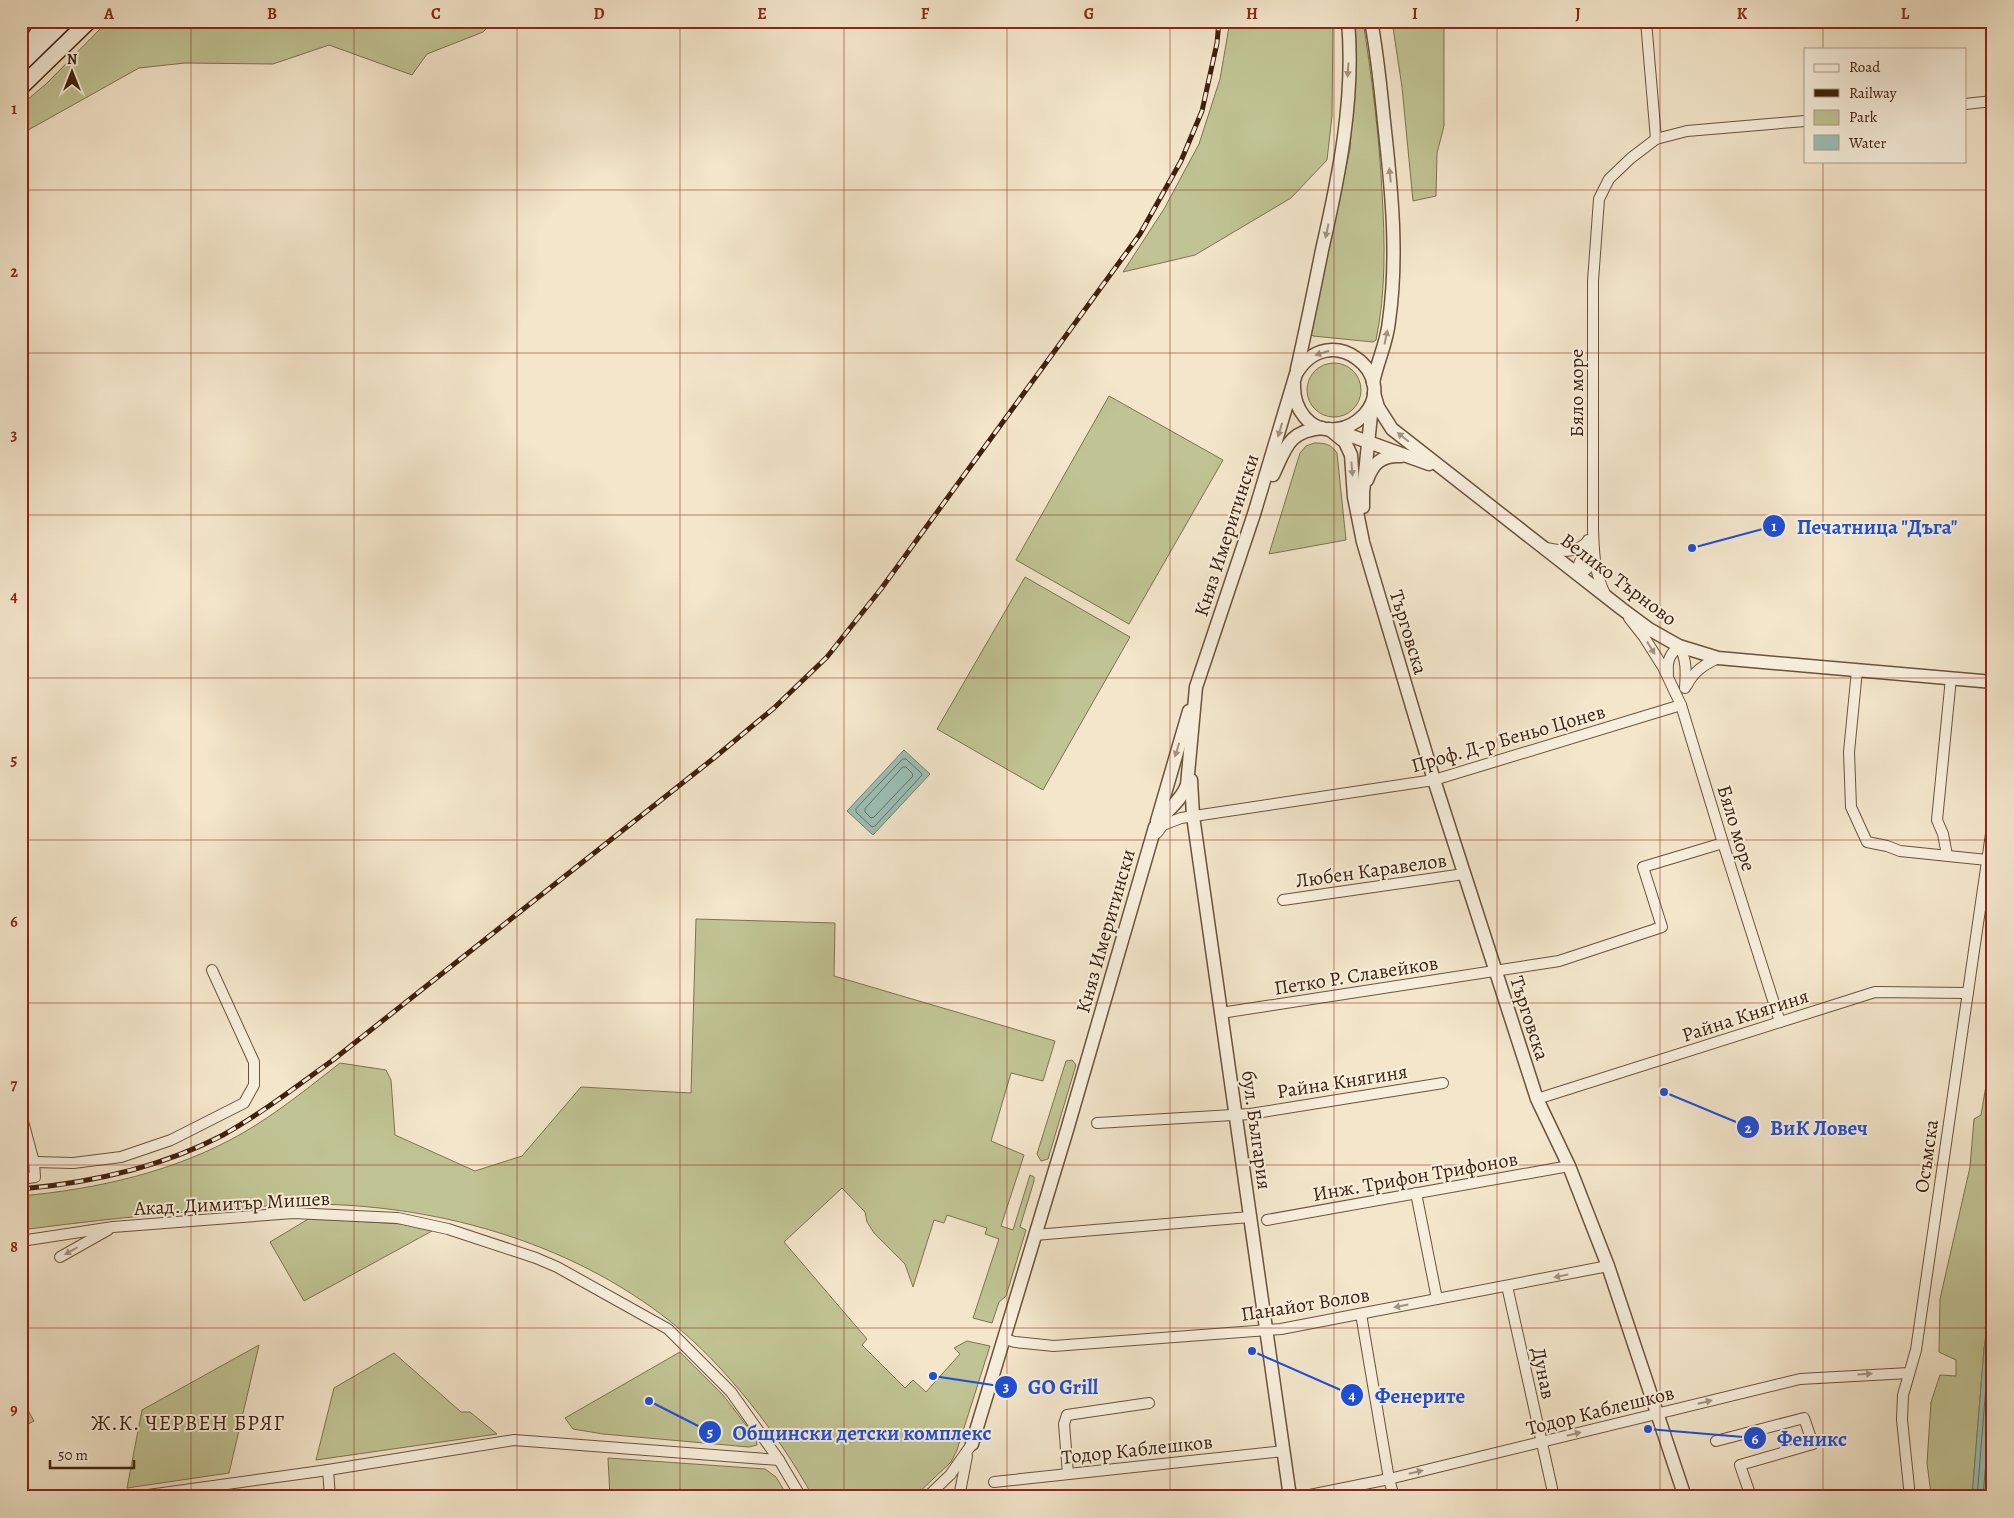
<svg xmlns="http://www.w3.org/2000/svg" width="2014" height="1518" font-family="Alegreya,serif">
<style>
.green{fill:#c0c393;stroke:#7f7250}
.water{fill:#9bc0b7;stroke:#768073}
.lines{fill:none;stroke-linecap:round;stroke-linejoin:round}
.shore{stroke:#6c7062;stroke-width:1}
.minor-casing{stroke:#6b523c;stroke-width:12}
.tertiary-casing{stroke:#6b523c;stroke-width:15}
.secondary-casing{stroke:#3e210d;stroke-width:18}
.minor{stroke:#f7efdd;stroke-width:10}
.tertiary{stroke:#f7efdd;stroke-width:12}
.secondary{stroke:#f7efdd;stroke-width:15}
.rail-casing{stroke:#3e210d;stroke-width:5}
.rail{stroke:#f7efdd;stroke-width:3;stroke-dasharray:9;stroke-linecap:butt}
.oneway{fill:#a4927f}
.grid{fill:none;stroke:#8f2418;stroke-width:1;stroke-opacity:0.55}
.labels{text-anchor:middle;stroke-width:4;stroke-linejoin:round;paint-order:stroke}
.street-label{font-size:20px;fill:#3e210d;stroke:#f7efdd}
.neighbourhood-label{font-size:21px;letter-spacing:1px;fill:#3e210d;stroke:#f7efdd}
.leader{fill:none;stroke:#1d4ed8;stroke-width:2}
.callout-dot{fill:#1d4ed8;stroke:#f7efdd;stroke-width:2}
.mark-label{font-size:15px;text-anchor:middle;font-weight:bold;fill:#fff}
.callout-label{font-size:21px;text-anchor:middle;font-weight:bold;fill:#1d4ed8;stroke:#f7efdd;stroke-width:4;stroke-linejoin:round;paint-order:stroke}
.neatline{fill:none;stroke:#8f2418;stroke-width:2}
.grid-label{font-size:16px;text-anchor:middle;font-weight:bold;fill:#8f2418}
</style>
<rect width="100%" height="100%" fill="#f3e6cb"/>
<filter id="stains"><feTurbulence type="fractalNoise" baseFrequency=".004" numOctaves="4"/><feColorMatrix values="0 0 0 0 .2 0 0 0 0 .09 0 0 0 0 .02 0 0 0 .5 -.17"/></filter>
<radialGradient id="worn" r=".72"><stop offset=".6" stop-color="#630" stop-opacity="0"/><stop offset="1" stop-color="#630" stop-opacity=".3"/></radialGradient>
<!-- green -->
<g class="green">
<polygon points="108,21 494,21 483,32 427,54 412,75 329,45 273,64 185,63 139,68 21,134 21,105 46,84"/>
<polygon points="1230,21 1333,21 1332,116 1327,160 1291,198 1195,255 1123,272 1164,209 1199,144 1220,79"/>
<path d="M1355 21H1363C1372 78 1379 135 1382 192 1385 242 1386 292 1376 340L1373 342 1313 336 1310 333 1350 149 1356 55Z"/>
<polygon points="1392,21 1444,21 1444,126 1437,153 1436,196 1413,201 1402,87"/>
<circle cx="1334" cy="390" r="27"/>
<polygon points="1109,396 1223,460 1129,624 1016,560"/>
<path d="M1314 443C1325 443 1331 444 1337 453L1346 540 1269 554 1300 453 1306 446Z"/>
<polygon points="1025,577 1130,637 1043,790 937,729"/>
<path d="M696 919 835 923 834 976 1055 1041 1043 1081 1011 1073 991 1141 1024 1155 1001 1226 1013 1230 1030 1175 1034 1177V1181L1020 1227 1026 1230 1006 1296 999 1302 992 1323 973 1318 999 1239 985 1234 987 1228 947 1215 944 1223 934 1220 913 1287 905 1264 874 1233 867 1222 865 1212 842 1188 784 1242 867 1339 862 1345 905 1388 913 1380 926 1392 960 1354 954 1348 967 1341 990 1346 957 1450 951 1462 914 1497H813C779 1435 726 1366 671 1322 568 1240 431 1203 301 1204 276 1204 250 1208 224 1209 156 1214 89 1221 21 1230V1196C97 1189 174 1172 241 1134 276 1114 308 1088 340 1063L386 1070 391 1080 395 1135 475 1171 522 1156 581 1087 691 1093Z"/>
<polygon points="1993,1054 1993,1284 1984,1349 1972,1497 1929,1497 1931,1494 1927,1463 1931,1402 1940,1375 1956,1376 1956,1360 1939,1352 1940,1299 1970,1167 1974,1119 1981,1115 1990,1062"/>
<polygon points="1072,1060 1076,1065 1048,1159 1041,1161 1037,1154 1066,1061"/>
<polygon points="310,1218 401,1224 432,1231 304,1301 270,1242"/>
<polygon points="259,1345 229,1473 127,1488 142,1410"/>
<polygon points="680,1352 723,1395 756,1438 757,1445 749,1447 603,1434 573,1429 565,1418"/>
<polygon points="394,1353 461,1412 470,1412 497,1434 316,1460 334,1388"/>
<polygon points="21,1398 34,1421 21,1428"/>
<polygon points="608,1458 765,1469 776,1477 788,1497 610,1497"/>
</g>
<!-- water -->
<g class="water">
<polygon points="904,750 930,774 873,835 847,811"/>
<polygon points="1993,1284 1993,1497 1972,1497 1984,1349"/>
</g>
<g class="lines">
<!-- shore -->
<g class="shore">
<polygon points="903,759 906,759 921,773 922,775 875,826 872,827 856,812 856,809"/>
<polygon points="903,767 906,767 912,773 913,776 874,817 871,818 865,812 865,809"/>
<polyline points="1977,1497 1989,1349 1993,1320"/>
<polyline points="1983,1497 1993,1376"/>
</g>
<defs>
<g id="minor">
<polyline points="1646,21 1656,139"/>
<polyline points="1965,104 1993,101"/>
<path d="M1588 540 1578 567V574C1588 570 1591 566 1594 556"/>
<path d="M1546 548C1561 551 1574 554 1586 543"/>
<path d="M1606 596C1594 572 1594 555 1593 529V281L1599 199 1609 179 1631 158 1656 139 1687 131 1805 121"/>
<polyline points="1629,618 1644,637 1663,667 1681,705 1723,843 1780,1022"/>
<polyline points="1857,670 1849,752 1851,807 1867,842 1887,846 1900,851 1987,860"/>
<path d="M1668 674C1667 661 1669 655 1679 646 1687 659 1686 673 1685 688"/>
<path d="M1687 685C1694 671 1704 665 1718 658"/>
<polyline points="1157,833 1163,825 1181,818 1434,780 1681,705"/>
<polyline points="1947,855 1943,834 1937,820 1951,678"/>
<polyline points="1283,900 1464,874"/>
<polyline points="1221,1013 1559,961 1662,927 1643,867 1723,843"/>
<polyline points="1537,1099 1875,992 1968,993"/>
<polyline points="21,1114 34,1162 35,1177 21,1179"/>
<polyline points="1097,1123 1250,1114 1443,1083"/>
<polyline points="34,1162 73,1163 121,1157 171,1140 244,1103 254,1085 254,1062 212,970"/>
<polyline points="1416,1193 1437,1299"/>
<polyline points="1267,1220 1569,1166"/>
<polyline points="1035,1235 1250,1217"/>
<polyline points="21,1241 113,1227 293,1213 398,1218 448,1229 536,1258 557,1267 668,1329 731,1392 779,1460 801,1497"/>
<polyline points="60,1257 108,1230"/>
<polyline points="1507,1286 1554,1497"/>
<polyline points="1361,1314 1389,1479 1394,1497"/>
<polyline points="1004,1339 1015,1342 1054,1346 1281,1329 1608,1266"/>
<polyline points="1716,1441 1804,1418 1813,1444 1740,1465 1751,1497"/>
<polyline points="328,1470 330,1497"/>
<polyline points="1068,1474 1064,1424 1067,1415 1149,1403"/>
<polyline points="994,1482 1284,1451"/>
<polyline points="134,1497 328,1470 514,1440 779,1460"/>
<polyline points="927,1497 950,1475 972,1444"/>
<polyline points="959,1497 967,1456"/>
<polyline points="1300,1497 1389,1479 1800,1379 1909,1373"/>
<polyline points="1910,1497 1902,1420 1903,1395 1916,1350 1993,820"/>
</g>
<g id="tertiary">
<path d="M1371 21C1378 57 1381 94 1385 131 1392 194 1398 258 1389 321 1387 343 1377 362 1373 383"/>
<path d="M1297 369C1306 329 1314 290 1322 250 1339 176 1355 98 1348 21"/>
<polyline points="1374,393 1378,407 1392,429 1622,609 1649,629 1679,646 1718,658 1993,682"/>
<polyline points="1329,429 1345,442 1351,455 1354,497 1363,542 1373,576 1434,780 1537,1099 1569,1166 1608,1266 1685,1497"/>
<polyline points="1335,430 1429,464"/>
<path d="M1273 475C1286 448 1288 431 1322 428"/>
<path d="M1367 480C1373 463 1382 455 1401 456"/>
<polyline points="1363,507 1363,493 1372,405"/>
<polyline points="1191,780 1193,816 1290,1497"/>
<polyline points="1157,821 1189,711"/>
<path d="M972 1444 1067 1130 1155 827C1164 812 1181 802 1187 785L1196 687 1254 514 1296 374C1329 317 1401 375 1364 415 1356 423 1348 428 1337 429 1309 433 1293 408 1294 384"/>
</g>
<g id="secondary">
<polyline points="27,49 46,21"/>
<polyline points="21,64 65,21"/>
<polyline points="21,87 89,21"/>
</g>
</defs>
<!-- minor casing -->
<use href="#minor" class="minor-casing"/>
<!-- tertiary casing -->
<use href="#tertiary" class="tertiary-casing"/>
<!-- secondary casing -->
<use href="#secondary" class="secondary-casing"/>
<!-- minor -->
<use href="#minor" class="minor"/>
<!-- tertiary -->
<use href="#tertiary" class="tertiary"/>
<!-- secondary -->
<use href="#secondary" class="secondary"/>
<defs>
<path id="rail" d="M21 1189C89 1183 162 1167 223 1135 262 1113 297 1086 333 1060L714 758 774 708 827 657 881 589 1140 234 1181 161 1202 111 1217 43 1219 21"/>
</defs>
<!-- rail casing -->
<use href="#rail" class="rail-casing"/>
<!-- rail -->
<use href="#rail" class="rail"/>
</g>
<!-- one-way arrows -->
<defs><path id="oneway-solid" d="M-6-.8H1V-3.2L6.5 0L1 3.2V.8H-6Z" transform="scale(1.25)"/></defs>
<g class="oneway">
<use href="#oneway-solid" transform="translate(1348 70) rotate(93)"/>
<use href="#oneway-solid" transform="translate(1390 175) rotate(-96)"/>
<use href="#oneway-solid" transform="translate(1327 231) rotate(102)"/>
<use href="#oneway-solid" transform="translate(1386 337) rotate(-78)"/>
<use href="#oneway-solid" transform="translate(1322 353) rotate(163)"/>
<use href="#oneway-solid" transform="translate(1280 430) rotate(107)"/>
<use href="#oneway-solid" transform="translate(1403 437) rotate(-141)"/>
<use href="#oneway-solid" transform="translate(1352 469) rotate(85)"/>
<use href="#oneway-solid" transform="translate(1651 648) rotate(58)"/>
<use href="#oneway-solid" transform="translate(1177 750) rotate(107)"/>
<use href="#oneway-solid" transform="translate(71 1251) rotate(150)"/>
<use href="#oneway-solid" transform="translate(1561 1276) rotate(169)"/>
<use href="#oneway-solid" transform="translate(1401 1306) rotate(169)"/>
<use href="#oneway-solid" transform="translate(1865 1374) rotate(-3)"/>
<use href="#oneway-solid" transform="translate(1705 1402) rotate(-14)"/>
<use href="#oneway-solid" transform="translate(1574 1434) rotate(-14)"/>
<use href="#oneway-solid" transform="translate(1416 1472) rotate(-13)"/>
</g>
<!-- grid -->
<path class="grid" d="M191 21V1497M354 21V1497M517 21V1497M680 21V1497M844 21V1497M1007 21V1497M1170 21V1497M1334 21V1497M1497 21V1497M1660 21V1497M1823 21V49M1823 161V1497M21 190H1993M21 353H1993M21 515H1993M21 678H1993M21 840H1993M21 1003H1993M21 1165H1993M21 1328H1993"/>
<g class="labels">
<!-- street labels -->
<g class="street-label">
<text transform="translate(1576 393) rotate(-90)" y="7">Бяло море</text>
<text transform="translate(1226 535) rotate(-72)" y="7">Княз Имеритински</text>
<text transform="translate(1619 579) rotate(37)" y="7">Велико Търново</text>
<text transform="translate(1409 632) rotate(73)" y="7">Търговска</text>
<text transform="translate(1508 738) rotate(-16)" y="7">Проф. Д-р Беньо Цонев</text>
<text transform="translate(1737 828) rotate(73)" y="7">Бяло море</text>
<text transform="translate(1371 870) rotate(-8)" y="7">Любен Каравелов</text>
<text transform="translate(1105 931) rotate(-74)" y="7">Княз Имеритински</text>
<text transform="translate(1356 975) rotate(-9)" y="7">Петко Р. Славейков</text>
<text transform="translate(1745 1015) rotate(-18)" y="7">Райна Княгиня</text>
<text transform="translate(1530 1018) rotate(72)" y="7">Търговска</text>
<text transform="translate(1342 1081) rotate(-9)" y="7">Райна Княгиня</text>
<text transform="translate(1257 1130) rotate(82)" y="7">бул. България</text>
<text transform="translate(1926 1156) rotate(-82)" y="7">Осъмска</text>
<text transform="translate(1415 1176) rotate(-10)" y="7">Инж. Трифон Трифонов</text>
<text transform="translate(232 1203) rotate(-3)" y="7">Акад. Димитър Мишев</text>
<text transform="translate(1305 1304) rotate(-9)" y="7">Панайот Волов</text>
<text transform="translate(1544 1373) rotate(78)" y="7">Дунав</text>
<text transform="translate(1600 1410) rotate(-14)" y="7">Тодор Каблешков</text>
<text transform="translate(1137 1449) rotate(-6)" y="7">Тодор Каблешков</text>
</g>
<!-- neighbourhood labels -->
<g class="neighbourhood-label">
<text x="188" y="1430">Ж.К. ЧЕРВЕН БРЯГ</text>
</g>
</g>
<!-- callouts -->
<path class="leader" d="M1692 548L1774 526M1664 1092L1748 1127M933 1376L1006 1387M1252 1351L1352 1395M649 1401L710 1432M1648 1429L1755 1438"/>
<g class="callout-dot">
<circle cx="1692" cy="548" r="5"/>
<circle cx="1664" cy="1092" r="5"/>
<circle cx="933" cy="1376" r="5"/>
<circle cx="1252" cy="1351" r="5"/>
<circle cx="649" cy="1401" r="5"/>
<circle cx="1648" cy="1429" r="5"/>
<circle cx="1774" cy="526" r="12"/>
<circle cx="1748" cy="1127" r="12"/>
<circle cx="1006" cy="1387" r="12"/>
<circle cx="1352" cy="1395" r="12"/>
<circle cx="710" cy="1432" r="12"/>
<circle cx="1755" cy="1438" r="12"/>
</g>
<g class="mark-label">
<text x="1774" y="531">1</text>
<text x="1748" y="1133">2</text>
<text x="1006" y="1392">3</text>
<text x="1352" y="1400">4</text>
<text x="710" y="1437">5</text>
<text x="1755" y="1444">6</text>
</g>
<g class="callout-label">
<text x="1877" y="534">Печатница "Дъга"</text>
<text x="1819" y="1135">ВиК Ловеч</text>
<text x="1063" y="1394">GO Grill</text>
<text x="1420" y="1403">Фенерите</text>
<text x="862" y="1440">Общински детски комплекс</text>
<text x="1812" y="1446">Феникс</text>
</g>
<!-- margin -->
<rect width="2014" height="1518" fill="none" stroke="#f3e6cb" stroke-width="55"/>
<!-- legend -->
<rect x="1804" y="48" width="162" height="115" fill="#f7efdd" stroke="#ad9d8a"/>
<rect x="1814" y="64" width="25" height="8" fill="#f7efdd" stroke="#ad9d8a"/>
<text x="1849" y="72" font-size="15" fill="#3e210d">Road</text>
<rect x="1814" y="89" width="25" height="8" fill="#3e210d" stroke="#ad9d8a"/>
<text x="1849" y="98" font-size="15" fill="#3e210d">Railway</text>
<rect x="1814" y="110" width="25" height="15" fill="#c0c393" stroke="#ad9d8a"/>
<text x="1849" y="122" font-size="15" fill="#3e210d">Park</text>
<rect x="1814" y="135" width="25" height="15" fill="#9bc0b7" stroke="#ad9d8a"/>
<text x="1849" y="148" font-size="15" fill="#3e210d">Water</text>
<!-- north arrow -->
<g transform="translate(72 72)" stroke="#f7efdd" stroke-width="4" paint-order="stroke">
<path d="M0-4L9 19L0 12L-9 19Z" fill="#3e210d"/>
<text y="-8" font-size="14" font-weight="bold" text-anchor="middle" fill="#3e210d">N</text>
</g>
<!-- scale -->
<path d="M50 1460v8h84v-8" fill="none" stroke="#3e210d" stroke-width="2.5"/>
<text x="58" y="1460" font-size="15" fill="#3e210d" stroke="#f7efdd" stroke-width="4" paint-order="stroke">50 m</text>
<rect x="28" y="28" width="1958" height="1462" class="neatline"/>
<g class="grid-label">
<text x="109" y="19">A</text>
<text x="272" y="19">B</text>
<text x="436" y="19">C</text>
<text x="599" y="19">D</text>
<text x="762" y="19">E</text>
<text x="925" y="19">F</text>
<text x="1089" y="19">G</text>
<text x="1252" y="19">H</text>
<text x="1415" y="19">I</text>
<text x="1578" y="19">J</text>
<text x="1742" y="19">K</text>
<text x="1905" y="19">L</text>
<text x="14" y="114">1</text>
<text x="14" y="277">2</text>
<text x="14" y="440">3</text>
<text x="14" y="602">4</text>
<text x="14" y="765">5</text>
<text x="14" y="927">6</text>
<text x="14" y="1090">7</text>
<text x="14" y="1252">8</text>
<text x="14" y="1415">9</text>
</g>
<rect width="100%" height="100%" filter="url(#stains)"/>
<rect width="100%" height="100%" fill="url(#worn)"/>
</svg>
